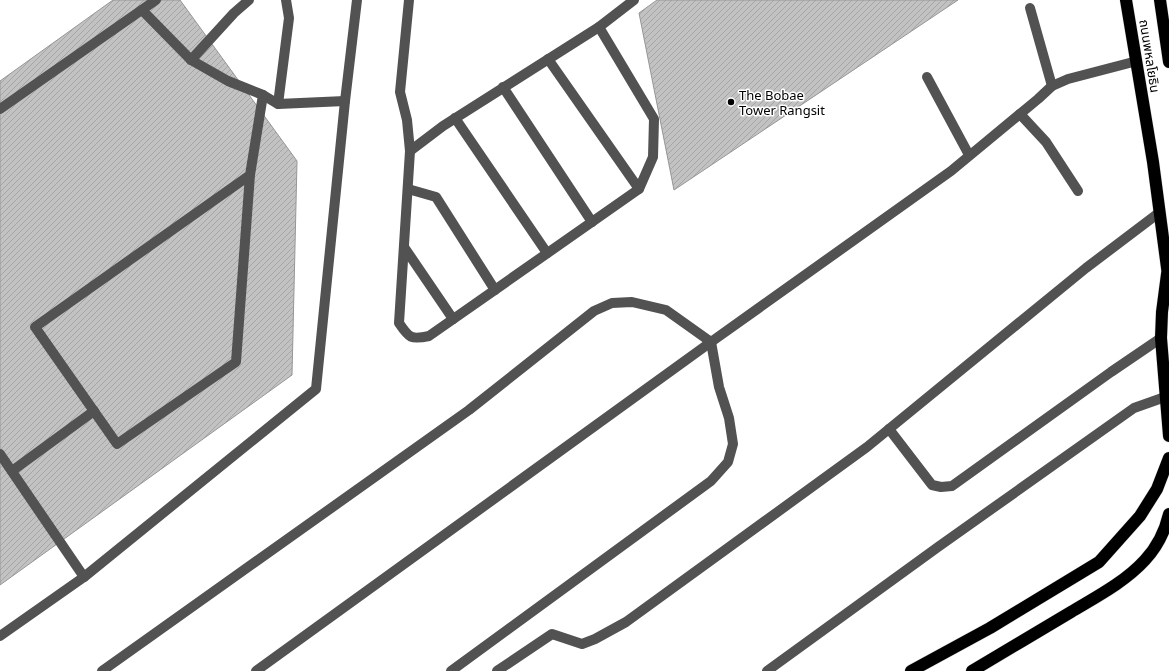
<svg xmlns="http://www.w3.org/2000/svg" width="1169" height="671" font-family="'Noto Sans','Noto Sans Thai',sans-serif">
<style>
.building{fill:url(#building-hatch);stroke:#969696}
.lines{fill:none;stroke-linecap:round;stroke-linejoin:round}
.highway-casing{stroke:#dbdbdb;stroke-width:13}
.minor{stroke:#525252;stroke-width:10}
.highway{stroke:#000;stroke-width:12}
.poi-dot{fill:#000;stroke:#fff;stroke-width:1.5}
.labels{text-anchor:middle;stroke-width:3;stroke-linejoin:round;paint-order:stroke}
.street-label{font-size:13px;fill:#000;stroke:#fff}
.poi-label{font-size:13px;fill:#000;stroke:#fff;text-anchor:start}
</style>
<defs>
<pattern id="building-hatch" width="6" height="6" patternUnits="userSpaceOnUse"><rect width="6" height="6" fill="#c2c2c2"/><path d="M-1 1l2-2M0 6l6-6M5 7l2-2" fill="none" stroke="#a5a5a5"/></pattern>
</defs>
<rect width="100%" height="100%" fill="#fff"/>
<!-- building -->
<g class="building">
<polygon points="113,0 180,0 297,161 292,375 0,585 0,81"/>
<polygon points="657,0 958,0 674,190 639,13"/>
</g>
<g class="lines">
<defs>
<g id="highway">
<polyline points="1126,0 1153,162 1169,283"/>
<polyline points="1160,0 1169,62"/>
<polyline points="1167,274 1162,312 1161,338 1169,436"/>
<polyline points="911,671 990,628 1099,562 1140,516 1157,489 1169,458"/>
<path d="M972 671C1005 651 1038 632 1071 612 1096 597 1125 582 1145 560 1157 547 1165 531 1169 514"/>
</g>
</defs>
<!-- highway casing -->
<use href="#highway" class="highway-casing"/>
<!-- minor -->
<g class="minor">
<path d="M409 0 400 92 407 120 410 151 399 323C409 338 411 340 429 336L639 189 653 157 654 119 599 27"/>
<polyline points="1030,8 1052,86"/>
<polyline points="142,10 191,60 228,81 263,95 278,104 345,101"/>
<polyline points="548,59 639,189"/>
<polyline points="191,60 234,13 249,0"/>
<polyline points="927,77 969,155"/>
<polyline points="503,87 592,222"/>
<polyline points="278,104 289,18 286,0"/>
<polyline points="0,109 156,0"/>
<polyline points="1020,114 1046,142 1078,191"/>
<polyline points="455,118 547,253"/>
<polyline points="410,151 443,126 599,27 634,0"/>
<polyline points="250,175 35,327 117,444 236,362 250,175 263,95"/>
<polyline points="408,189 436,197 495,290"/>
<polyline points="404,247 453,319"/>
<polyline points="889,429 932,485 941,487 952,486 1111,372 1161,338"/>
<polyline points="0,454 84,577"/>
<polyline points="12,471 94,411"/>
<polyline points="0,636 84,577 316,389 345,101 357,0"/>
<polyline points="102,671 469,410 594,311 612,303 632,302 666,310 711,342 719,387 729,418 733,444 728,462 711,481 451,671"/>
<polyline points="256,671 711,342 951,171 1038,99 1052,86 1068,79 1137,61"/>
<polyline points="497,671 552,634 582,644 595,639 626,622 867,447 1086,268 1160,212"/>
<polyline points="767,671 938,547 1134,408 1165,397"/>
</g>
<!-- highway -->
<use href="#highway" class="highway"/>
</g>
<!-- markers -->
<circle class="poi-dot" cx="731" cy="102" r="4"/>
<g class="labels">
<!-- street labels -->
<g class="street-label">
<text transform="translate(1150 56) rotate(81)" y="5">ถนนพหลโยธิน</text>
</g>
<!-- poi labels -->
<g class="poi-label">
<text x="739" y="100">The Bobae<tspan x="739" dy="15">Tower Rangsit</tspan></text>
</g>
</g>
</svg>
